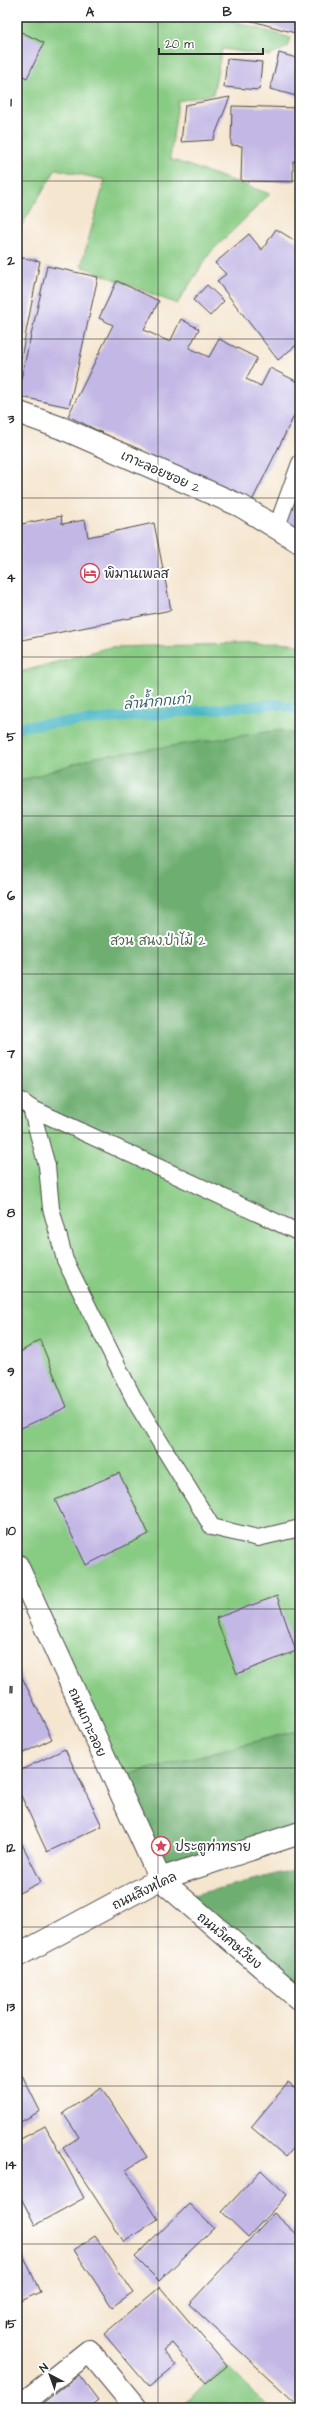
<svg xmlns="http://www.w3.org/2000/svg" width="317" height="2425" font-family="'Architects Daughter','Playpen Sans Thai',sans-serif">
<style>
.green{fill:#88cb83;stroke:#5a7b57}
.forest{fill:#6eaf71;stroke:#4c6d4e}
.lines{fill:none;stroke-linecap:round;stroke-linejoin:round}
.stream{stroke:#4bb7c7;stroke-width:10}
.building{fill:#c3b8e5}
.service-casing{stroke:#494744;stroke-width:18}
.minor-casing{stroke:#494744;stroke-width:24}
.secondary-casing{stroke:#494744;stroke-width:24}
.service{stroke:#fff;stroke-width:16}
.minor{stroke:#fff;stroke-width:22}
.secondary{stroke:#fff;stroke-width:22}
.grid{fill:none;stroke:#2b2b2b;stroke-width:1;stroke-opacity:0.55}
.labels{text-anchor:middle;stroke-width:4;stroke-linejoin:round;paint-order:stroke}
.street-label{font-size:13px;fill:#2b2b2b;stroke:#fff}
.poi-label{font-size:13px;fill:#2b2b2b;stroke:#fff;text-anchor:start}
.park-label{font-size:13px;fill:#4c634a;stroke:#fff}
.water-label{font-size:14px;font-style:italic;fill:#386369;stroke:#fff}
.neatline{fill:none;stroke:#2b2b2b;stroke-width:1.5}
.grid-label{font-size:13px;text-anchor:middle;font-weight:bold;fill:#2b2b2b}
</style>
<rect width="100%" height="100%" fill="#fff"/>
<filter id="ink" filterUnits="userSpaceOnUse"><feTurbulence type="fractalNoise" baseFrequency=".025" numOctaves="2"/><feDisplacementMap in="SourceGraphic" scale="8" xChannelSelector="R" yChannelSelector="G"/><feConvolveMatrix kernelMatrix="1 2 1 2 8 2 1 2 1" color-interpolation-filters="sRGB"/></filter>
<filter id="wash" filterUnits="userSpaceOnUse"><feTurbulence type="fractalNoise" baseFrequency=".012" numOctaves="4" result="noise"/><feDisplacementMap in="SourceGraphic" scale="16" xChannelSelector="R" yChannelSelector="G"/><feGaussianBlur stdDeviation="0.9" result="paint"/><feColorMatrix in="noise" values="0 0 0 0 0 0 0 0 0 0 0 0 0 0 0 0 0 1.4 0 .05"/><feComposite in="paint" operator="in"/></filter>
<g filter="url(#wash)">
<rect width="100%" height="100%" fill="#f5e6d0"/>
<!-- green -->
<g class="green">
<polygon points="17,17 147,17 158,21 160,17 220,17 291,38 288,47 269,56 222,49 213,94 178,101 170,159 270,194 210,253 177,304 81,266 105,180 56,169 17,233"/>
<polygon points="280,643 300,645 300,736 281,730 17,782 17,673 110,647"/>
<polygon points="17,1098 300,1228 300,1730 114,1778 17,1565"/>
<polygon points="227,2366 269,2408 178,2408"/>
</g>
<!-- forest -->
<g class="forest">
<polygon points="281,730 300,736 300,1229 17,1098 17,782 95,757"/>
<polygon points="300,1730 300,1833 160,1879 114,1778"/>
<polygon points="300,1868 300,2000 181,1898"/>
</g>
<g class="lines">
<!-- stream -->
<polyline class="stream" points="17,729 23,726 276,704 300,710"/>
</g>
<g id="blocks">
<!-- building -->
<g class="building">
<polygon points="238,17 299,17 295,33"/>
<polygon points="17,30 44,43 27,78 17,73"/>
<polygon points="279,53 300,59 300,97 270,89"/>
<polygon points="227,59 262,62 259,90 224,87"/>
<polygon points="230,97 213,140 181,142 185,105"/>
<polygon points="232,106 300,108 300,162 293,161 293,182 241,181 242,146 231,145"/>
<polygon points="276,229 297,242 300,235 300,342 278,360 217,281 226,274 215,263 249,234 262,250"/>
<polygon points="17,257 40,261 18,373 17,373"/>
<polygon points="47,266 98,277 69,407 17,396"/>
<polygon points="117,281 159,301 144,330 170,342 181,319 199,329 189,348 209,357 219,339 257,358 246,379 261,386 270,368 300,383 300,404 250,505 68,416 113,325 99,318"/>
<polygon points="207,285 224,301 210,316 193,300"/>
<polygon points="300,487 300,532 283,524"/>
<polygon points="61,516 62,524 85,520 88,537 154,523 171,610 17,641 17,525"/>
<polygon points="40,1340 67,1407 17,1430 17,1354"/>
<polygon points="119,1473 149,1534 86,1565 55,1500"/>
<polygon points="277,1596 296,1651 237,1674 216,1618"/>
<polygon points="17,1667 52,1739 17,1756"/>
<polygon points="65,1749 102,1826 47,1852 17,1787 17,1772"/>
<polygon points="17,1834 41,1882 17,1894"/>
<polygon points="17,2065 40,2111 17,2124"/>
<polygon points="288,2083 300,2093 300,2140 286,2157 251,2127"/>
<polygon points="101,2088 147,2157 126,2170 158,2219 124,2242 63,2148 79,2137 63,2113"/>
<polygon points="45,2126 84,2198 35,2225 17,2190 17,2141"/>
<polygon points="261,2170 287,2195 248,2237 222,2212"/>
<polygon points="189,2204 214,2228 159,2281 135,2257"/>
<polygon points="274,2213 300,2237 300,2407 189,2304"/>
<polygon points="95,2236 133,2292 112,2307 74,2250"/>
<polygon points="17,2241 40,2292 17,2303"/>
<polygon points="160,2287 227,2366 206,2383 172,2343 163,2350 176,2365 149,2387 104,2334"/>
<polygon points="79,2375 98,2400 88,2408 38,2408"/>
</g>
</g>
</g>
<g filter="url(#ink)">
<use href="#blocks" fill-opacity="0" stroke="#494744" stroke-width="1"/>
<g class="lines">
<defs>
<g id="service">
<polyline points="276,529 300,463"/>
<polyline points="17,1098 31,1108 300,1233"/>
<polyline points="31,1108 47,1166 51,1208 65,1260 135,1401 212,1527 258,1538 300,1528"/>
</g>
<g id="minor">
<polyline points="17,412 64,429 241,506 300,542"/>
<polyline points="17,1565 160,1879 300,2000"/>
<polyline points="17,2408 89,2351 136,2408"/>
</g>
<polyline id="secondary" points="17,1956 160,1879 300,1833"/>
</defs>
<!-- service casing -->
<use href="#service" class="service-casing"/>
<!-- minor casing -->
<use href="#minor" class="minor-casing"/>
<!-- secondary casing -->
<use href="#secondary" class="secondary-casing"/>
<!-- service -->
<use href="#service" class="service"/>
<!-- minor -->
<use href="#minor" class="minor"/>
<!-- secondary -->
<use href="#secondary" class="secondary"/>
</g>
</g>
<!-- grid -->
<path class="grid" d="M158 17V2408M17 181H300M17 339H300M17 498H300M17 657H300M17 816H300M17 974H300M17 1133H300M17 1292H300M17 1451H300M17 1609H300M17 1768H300M17 1927H300M17 2086H300M17 2244H300"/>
<!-- icons -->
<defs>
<symbol id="hotel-ring" viewBox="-11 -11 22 22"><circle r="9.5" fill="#fff" stroke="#d1495b" stroke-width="1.5"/><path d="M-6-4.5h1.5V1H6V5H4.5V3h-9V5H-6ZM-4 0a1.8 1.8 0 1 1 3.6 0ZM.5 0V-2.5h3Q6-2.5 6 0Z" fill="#d1495b"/></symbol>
<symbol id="sight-ring" viewBox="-11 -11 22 22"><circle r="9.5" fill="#fff" stroke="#d1495b" stroke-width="1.5"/><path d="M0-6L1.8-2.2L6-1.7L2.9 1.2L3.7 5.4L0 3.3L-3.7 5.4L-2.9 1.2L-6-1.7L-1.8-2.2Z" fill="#d1495b"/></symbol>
</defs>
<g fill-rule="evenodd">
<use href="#hotel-ring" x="79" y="562" width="22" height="22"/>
<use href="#sight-ring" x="150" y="1835" width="22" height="22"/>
</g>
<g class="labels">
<!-- street labels -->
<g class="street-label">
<text transform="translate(161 471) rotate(24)" y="5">เกาะลอยซอย 2</text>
<text transform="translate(88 1722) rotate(66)" y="5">ถนนเกาะลอย</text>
<text transform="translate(144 1890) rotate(-26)" y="5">ถนนสิงหไคล</text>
<text transform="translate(230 1940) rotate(40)" y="5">ถนนวิเศษเวียง</text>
</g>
<!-- poi labels -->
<g class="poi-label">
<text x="104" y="578">พิมานเพลส</text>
<text x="175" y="1851">ประตูท่าทราย</text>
</g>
<!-- park labels -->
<g class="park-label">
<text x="158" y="945">สวน สนง.ป่าไม้ 2</text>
</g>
<!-- water labels -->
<g class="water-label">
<text transform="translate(157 701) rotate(-5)" y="5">ลำน้ำกกเก่า</text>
</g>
</g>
<!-- margin -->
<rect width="317" height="2425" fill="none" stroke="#fff" stroke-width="44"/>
<!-- north arrow -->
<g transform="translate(50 2375) rotate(319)" stroke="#ffffff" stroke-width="3" paint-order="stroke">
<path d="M0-3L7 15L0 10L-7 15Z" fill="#2b2b2b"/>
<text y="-6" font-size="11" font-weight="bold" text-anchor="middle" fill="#2b2b2b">N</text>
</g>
<!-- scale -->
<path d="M159 48v6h104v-6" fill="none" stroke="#2b2b2b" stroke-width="2"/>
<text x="165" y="48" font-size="12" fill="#2b2b2b" stroke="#ffffff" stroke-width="3" paint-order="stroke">20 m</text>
<rect x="22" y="22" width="273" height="2381" class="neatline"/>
<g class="grid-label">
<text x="90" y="16">A</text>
<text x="227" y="16">B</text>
<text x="11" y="106">1</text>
<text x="11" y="265">2</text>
<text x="11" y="423">3</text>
<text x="11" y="582">4</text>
<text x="11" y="741">5</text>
<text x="11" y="900">6</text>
<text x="11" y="1058">7</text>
<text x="11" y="1217">8</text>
<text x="11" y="1376">9</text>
<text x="11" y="1535">10</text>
<text x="11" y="1693">11</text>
<text x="11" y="1852">12</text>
<text x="11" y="2011">13</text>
<text x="11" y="2169">14</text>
<text x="11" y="2328">15</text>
</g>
</svg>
